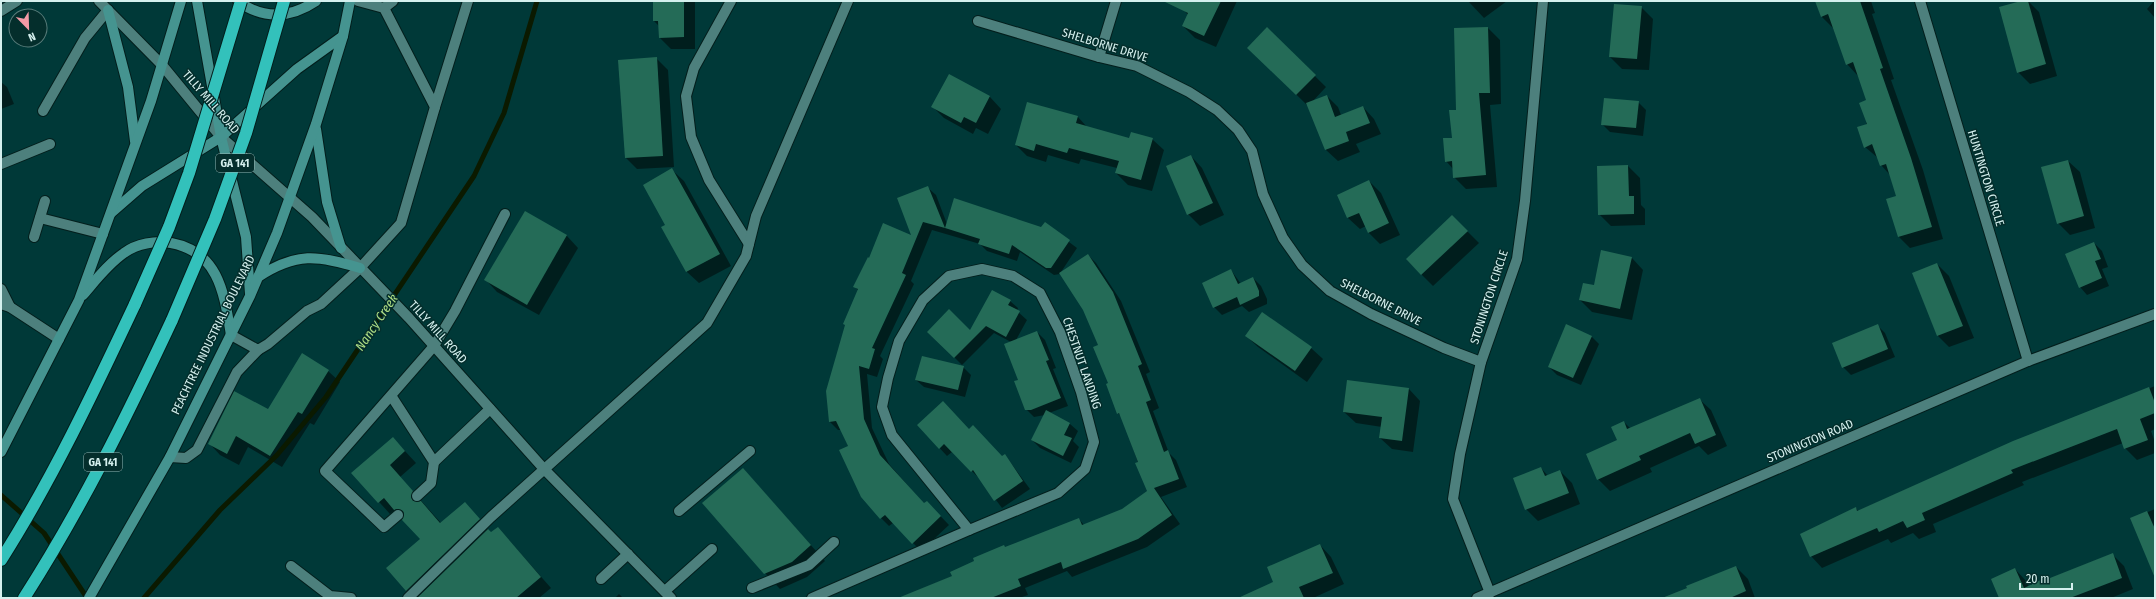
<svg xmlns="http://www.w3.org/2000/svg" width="2156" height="599" font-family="'Fira Sans Condensed',sans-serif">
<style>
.shadow{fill:#0007}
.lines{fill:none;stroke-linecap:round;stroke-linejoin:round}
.stream{stroke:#0b1a00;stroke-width:5}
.building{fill:#246b57}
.service-casing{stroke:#031e1c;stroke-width:12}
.minor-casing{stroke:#031e1c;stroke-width:12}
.tertiary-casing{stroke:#031e1c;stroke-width:12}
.secondary-casing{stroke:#031e1c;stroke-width:12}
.motorway-casing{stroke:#031e1c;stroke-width:14}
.service{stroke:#4d807d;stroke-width:10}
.minor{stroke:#4d807d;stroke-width:10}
.tertiary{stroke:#4d807d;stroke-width:10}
.secondary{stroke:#459490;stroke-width:10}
.motorway{stroke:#33c1bb;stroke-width:12}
.motorway-bridge-casing{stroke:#031e1c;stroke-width:14;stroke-linecap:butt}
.motorway-bridge{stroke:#33c1bb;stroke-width:12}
.labels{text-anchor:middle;stroke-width:3;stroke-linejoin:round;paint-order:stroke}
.shield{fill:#042e2c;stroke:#96b6b4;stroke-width:1}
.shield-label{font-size:11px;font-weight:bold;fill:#d5f0ee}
.street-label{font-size:12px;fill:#d5f0ee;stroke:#042e2c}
.water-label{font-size:13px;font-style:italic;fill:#afde85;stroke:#042e2c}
</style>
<rect width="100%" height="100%" fill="#003938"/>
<!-- shadow -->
<g class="shadow">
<polygon points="654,1 695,2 695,49 671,49 660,38 659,26 654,21"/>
<polygon points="1187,1 1237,1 1216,47 1195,38 1183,26 1188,15 1183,9"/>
<polygon points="1468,1 1507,1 1484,18"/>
<polygon points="1816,1 1871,1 1875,13 1872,14 1894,79 1891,80 1923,170 1943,239 1910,248 1899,237 1897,197 1890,175 1881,165 1878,158 1865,147 1868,101 1858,76 1847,64 1833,28 1821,16"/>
<polygon points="2025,1 2028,1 2039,12 2057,76 2030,84 2018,72"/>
<polygon points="2154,1 2155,1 2155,18 2147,9"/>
<polygon points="1641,7 1653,19 1649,70 1622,69 1610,57"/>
<polygon points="1488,28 1500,40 1501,104 1490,105 1497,187 1466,189 1454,177 1453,169 1446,161 1453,139 1457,111 1455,29"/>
<polygon points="1267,29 1326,87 1313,101 1327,96 1338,107 1341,115 1363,107 1374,119 1381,134 1356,144 1360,152 1338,161 1326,150 1308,106 1249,48"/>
<polygon points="656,58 668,70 674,167 637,169 626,158"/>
<polygon points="950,76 990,97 1001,109 988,134 976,128 973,134 944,118 933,107"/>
<polygon points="1,82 7,87 14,104 1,109"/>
<polygon points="1638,102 1646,110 1643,136 1610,132 1602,124"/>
<polygon points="1078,117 1087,127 1130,139 1152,139 1164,150 1152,191 1128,185 1116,173 1117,168 1081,159 1079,164 1048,155 1046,162 1027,156 1016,145"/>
<polygon points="1191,156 1202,168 1224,215 1200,226 1188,214"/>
<polygon points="2068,161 2080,172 2095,228 2070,235 2058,223"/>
<polygon points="1628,166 1640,178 1641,205 1645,209 1645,225 1611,226 1599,214"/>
<polygon points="672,170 684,181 731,266 699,283 687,272 662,228 666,225"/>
<polygon points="1369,181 1381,193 1400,235 1380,244 1368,232 1366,226 1360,229 1348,218"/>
<polygon points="927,187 936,195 947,224 1042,228 1045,224 1077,248 1061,272 1088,255 1096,263 1121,301 1150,372 1146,374 1159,408 1153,411 1169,453 1176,460 1187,487 1161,497 1180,524 1147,547 1072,577 1067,571 1025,588 1028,595 1019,598 900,598 953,576 1006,548 1079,519 1084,525 1122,510 1148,491 1122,417 1118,413 1099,346 1084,309 1060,274 1054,275 1020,252 1017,261 987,251 980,244 932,230 911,281 914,284 880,356 883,359 877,377 867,374 872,428 889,464 924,504 927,502 949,525 921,551 893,523 889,526 881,518 841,430 838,430 830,422 859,291 855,287 870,259 913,236"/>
<polygon points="525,212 567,236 578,248 539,315 497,292 486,280"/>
<polygon points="1464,228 1479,243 1433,286 1407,260"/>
<polygon points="2094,243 2102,251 2108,267 2102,269 2109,286 2087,295 2080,287"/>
<polygon points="1632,258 1643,270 1632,320 1592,312 1580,300 1594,286"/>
<polygon points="1937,264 1949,276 1974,338 1949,347 1938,336 1913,274"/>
<polygon points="1231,270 1241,284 1253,278 1261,286 1267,299 1267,304 1249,312 1242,306 1222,315 1214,307"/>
<polygon points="1010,301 1018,308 1017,311 1027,320 1016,340 1037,332 1045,340 1056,368 1053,369 1068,406 1049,413 1070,424 1078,431 1073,441 1079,447 1071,463 1040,448 1032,440 1045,415 1034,417 1026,409 1011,342 994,333 962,365 929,332 971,331"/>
<polygon points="1263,313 1311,348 1323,359 1307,382 1258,347 1246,336"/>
<polygon points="1878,326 1885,333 1895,357 1851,375 1843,367"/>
<polygon points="1591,336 1599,344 1581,385 1557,375 1549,367"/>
<polygon points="963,367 971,375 965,397 924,387 916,380"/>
<polygon points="328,371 340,382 314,425 310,423 282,467 248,447 239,465 220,455 209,443 268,410"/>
<polygon points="2155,386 2155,429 2151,431 2155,442 2155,453 2137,460 2125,448 2123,443 2022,482 2024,485 1933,524 1936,532 1919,539 1913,533 1891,543 1888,539 1822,568 1811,556 1856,508 1858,511 2014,442"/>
<polygon points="1409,389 1420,401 1413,452 1392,449 1380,438 1382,427 1356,423 1344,412"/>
<polygon points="1699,399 1711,410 1727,446 1708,455 1699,446 1650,468 1652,472 1610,491 1598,479 1618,441 1624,422 1631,429"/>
<polygon points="918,425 969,430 1002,457 1005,455 1030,489 1002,508 980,479 952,452 947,456"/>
<polygon points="393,438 416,463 400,477 441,523 465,503 491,533 498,528 551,588 539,598 414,598 406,591 422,540 395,510 390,514 353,473"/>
<polygon points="1541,468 1548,476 1560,471 1572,483 1580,504 1538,521 1526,509"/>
<polygon points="743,469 825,561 807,577 780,589 765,573"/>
<polygon points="2155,509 2155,564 2131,519"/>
<polygon points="1320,545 1331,557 1344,584 1313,598 1240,598 1275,583"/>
<polygon points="2112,554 2124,566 2133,589 2111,598 2000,598 2015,569 2026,581 2029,587"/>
<polygon points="1736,567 1748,579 1755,598 1665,598"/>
<polygon points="619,594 623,598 615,598"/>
</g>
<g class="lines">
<!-- stream -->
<g class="stream">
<polyline points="1,495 44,533 87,598"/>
<polyline points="144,598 220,510 277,455 326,397 474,176 504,113 537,1"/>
</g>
</g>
<!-- building -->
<g class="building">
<polygon points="653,1 684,1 684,37 659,38 658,21 653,21"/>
<polygon points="1163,1 1221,1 1204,36 1182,26 1188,13"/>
<polygon points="1815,1 1860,1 1883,68 1880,69 1911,158 1932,227 1898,237 1886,199 1896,196 1886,164 1880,166 1872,144 1864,148 1857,127 1867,124 1859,103 1866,100 1853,62 1846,65 1828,14 1821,17"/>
<polygon points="2021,1 2028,1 2046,64 2017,73 1999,7"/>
<polygon points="1614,4 1642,6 1637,59 1609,57"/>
<polygon points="1267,27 1316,75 1296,95 1247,48"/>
<polygon points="1488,27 1490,93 1479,93 1486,175 1453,178 1452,161 1445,162 1443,138 1452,138 1449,110 1456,110 1454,28"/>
<polygon points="657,57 663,156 625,158 618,60"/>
<polygon points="949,74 990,96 976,123 964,117 961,123 931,107"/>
<polygon points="1327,95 1335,117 1363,106 1370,123 1346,132 1349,141 1325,150 1306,103"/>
<polygon points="1604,98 1639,101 1636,128 1601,125"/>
<polygon points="1027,102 1078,116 1076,123 1129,138 1131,132 1153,138 1141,180 1115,173 1119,161 1069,148 1067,153 1036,144 1034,151 1015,145"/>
<polygon points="1191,155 1213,203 1187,215 1166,166"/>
<polygon points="2068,160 2084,216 2057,224 2041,167"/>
<polygon points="1628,165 1629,196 1634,196 1634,214 1598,215 1597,166"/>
<polygon points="672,168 720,254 686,272 661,227 665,225 643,185"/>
<polygon points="1369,180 1389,223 1368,233 1359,213 1347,218 1337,195"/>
<polygon points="928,186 945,228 923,222 902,273 906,275 872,348 875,349 869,369 859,366 864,419 880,455 924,503 927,501 941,516 912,544 885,515 880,519 861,497 839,450 848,446 836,421 829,422 826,391 845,325 843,324 858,289 853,287 868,257 869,258 883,223 911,235 897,198"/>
<polygon points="954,198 1041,227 1045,222 1070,240 1051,268 1046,268 1012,245 1009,254 978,244 980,239 945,228"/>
<polygon points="525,211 567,235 527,305 484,280"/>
<polygon points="1452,215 1468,231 1421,275 1406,259"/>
<polygon points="2094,242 2101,259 2095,261 2102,278 2079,288 2065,254"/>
<polygon points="1601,250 1632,257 1620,309 1579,300 1583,283 1594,285"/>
<polygon points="1088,254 1113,292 1142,364 1138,366 1151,400 1146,402 1164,452 1168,450 1179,479 1154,488 1172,515 1138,539 1063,569 1061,562 1018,579 1021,586 991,598 898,598 952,576 950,572 974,561 973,558 1004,545 1005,547 1079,518 1082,525 1122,509 1147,491 1135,463 1138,462 1119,413 1117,414 1106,384 1108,383 1093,347 1098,345 1083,310 1059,273"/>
<polygon points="1937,263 1963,326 1937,336 1912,273"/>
<polygon points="1231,269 1238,284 1253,277 1259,291 1259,296 1240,305 1237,297 1213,308 1202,283"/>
<polygon points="992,290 1011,300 1008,305 1020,311 1006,337 986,326 954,358 927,332 949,309 970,330"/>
<polygon points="1262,312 1312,347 1295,371 1245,336"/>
<polygon points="1566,324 1592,336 1573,378 1548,367"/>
<polygon points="1878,324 1888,349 1842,368 1832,343"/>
<polygon points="1037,331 1049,360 1046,361 1061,398 1031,410 1025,410 1014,381 1018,380 1004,344"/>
<polygon points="302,353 329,370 302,414 298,412 270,456 236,436 227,454 208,444 234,391 268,409"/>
<polygon points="922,356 964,366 958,390 915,380"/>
<polygon points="1347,380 1409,388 1402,441 1379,438 1382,417 1343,412"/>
<polygon points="2149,387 2155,403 2155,413 2140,419 2148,440 2124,449 2117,429 2011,470 2013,473 1922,513 1925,520 1907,528 1903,521 1879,532 1877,528 1810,557 1800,534 1856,507 1857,511 2013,441"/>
<polygon points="1700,398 1716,435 1695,444 1690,433 1639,456 1641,460 1597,480 1586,454 1617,440 1611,427 1624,421 1627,429"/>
<polygon points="943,401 969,429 973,425 1002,456 1005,454 1023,481 994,501 973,470 971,472 944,444 939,449 917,425"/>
<polygon points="1046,410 1070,423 1064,435 1072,438 1063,456 1031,440"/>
<polygon points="393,437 405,451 390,465 413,491 411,497 413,501 421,501 440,523 465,502 480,519 406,591 386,568 420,539 402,520 404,514 403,511 397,509 394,510 384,498 378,503 351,473"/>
<polygon points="1541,467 1545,476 1560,470 1569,493 1525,510 1513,478"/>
<polygon points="743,468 811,545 792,562 764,574 702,503"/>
<polygon points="2147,511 2155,529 2155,578 2130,518"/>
<polygon points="498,527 541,577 516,598 417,598 488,529 491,532"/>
<polygon points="1320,544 1333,573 1299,587 1304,598 1238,598 1273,582 1267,567"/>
<polygon points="2113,553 2122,578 2070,598 1999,598 1991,579 2015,568 2024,588 2049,576 2050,578"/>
<polygon points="1736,566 1746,591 1730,598 1662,598 1687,588 1686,586"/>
</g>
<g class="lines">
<defs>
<g id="service">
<polyline points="731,1 694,68 686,96 691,137 709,180 749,244"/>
<polyline points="384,8 393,1"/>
<polyline points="1,11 17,1"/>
<polyline points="435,107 468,1"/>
<polyline points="43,111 85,38 108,10"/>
<polyline points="1,164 50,144"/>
<polyline points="40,218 103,234"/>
<polyline points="34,237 45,201"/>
<polyline points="1,289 10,307"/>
<polyline points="1,304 10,307 59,339"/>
<polyline points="231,335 258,350 268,344 307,311 321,304 360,268 401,223 435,107 384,8 358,1"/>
<polyline points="392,397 434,462 431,483 417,496"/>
<polyline points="170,457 186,458 197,450 237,372 258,350"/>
<polyline points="434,462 490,409"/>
<polyline points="679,511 750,451"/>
<polyline points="398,515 384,527 325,471 434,346 455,311 505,214"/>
<polyline points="291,566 330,596 351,598"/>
<polyline points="601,579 628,554"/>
<polyline points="752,588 809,565 834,542"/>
<polyline points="665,591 712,549"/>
<polyline points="408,598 491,517 707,323 746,256 756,216 848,1"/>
</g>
<g id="minor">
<polyline points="1920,1 2028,361"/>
<polyline points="978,21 1099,57 1137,66 1189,92 1217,110 1238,130 1252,151 1263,194 1283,238 1302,265 1330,291 1371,314 1444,348 1481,362"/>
<polyline points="1099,57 1116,1"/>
<polygon points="982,269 1013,276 1040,293 1060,332 1081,392 1094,442 1085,469 1058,493 969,530 892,435 882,407 888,378 899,341 923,300 949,276"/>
<polyline points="1490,593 1453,499 1460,454 1481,362 1517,259 1525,201 1543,1"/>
<polyline points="812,598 969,530"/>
<polyline points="1477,598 2028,361 2155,314"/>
</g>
<polyline id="tertiary" points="99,1 162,65 221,137 312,217 409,318 544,469 671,598"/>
<g id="secondary">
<polyline points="197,1 221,137 246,237 250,294"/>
<path d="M238 1C263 20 291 18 316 1"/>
<polyline points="108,10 128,87 135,141"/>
<polyline points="316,129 327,202 341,248"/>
<polyline points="111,213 142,186 221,137 297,69 343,36"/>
<path d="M258 277C296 252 318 255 360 268"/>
<path d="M83 295C96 280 108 264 124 253 136 244 156 240 171 243 219 252 224 293 231 335"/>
<polyline points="1,452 79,300 151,101 181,1"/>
<polyline points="89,598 170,457 250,296 277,233 316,124 343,36 350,1"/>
</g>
<g id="motorway">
<path d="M1 560C53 478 94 391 135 304"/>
<path d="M24 598C81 509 127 416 172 320"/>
</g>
</defs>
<!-- service casing -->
<use href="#service" class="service-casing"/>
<!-- minor casing -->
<use href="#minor" class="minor-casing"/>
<!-- tertiary casing -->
<use href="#tertiary" class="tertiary-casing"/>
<!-- secondary casing -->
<use href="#secondary" class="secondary-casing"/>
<!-- motorway casing -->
<use href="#motorway" class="motorway-casing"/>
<!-- service -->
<use href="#service" class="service"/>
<!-- minor -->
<use href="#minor" class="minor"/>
<!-- tertiary -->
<use href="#tertiary" class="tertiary"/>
<!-- secondary -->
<use href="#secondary" class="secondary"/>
<!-- motorway -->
<use href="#motorway" class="motorway"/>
<defs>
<g id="motorway-bridge">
<polyline points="135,304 169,227 189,173 241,1"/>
<polyline points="172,320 215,219 246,133 284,1"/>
</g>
</defs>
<!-- motorway-bridge casing -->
<use href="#motorway-bridge" class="motorway-bridge-casing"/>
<!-- motorway-bridge -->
<use href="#motorway-bridge" class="motorway-bridge"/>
</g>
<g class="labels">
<!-- shield labels -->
<g class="shield">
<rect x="216" y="154" width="38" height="18" rx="3"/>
<rect x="84" y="453" width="38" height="18" rx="3"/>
</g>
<g class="shield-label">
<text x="235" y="167">GA 141</text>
<text x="103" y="466">GA 141</text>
</g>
<!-- street labels -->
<g class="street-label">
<text transform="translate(1105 45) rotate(17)" y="4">SHELBORNE DRIVE</text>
<text transform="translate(211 102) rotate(49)" y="4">TILLY MILL ROAD</text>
<text transform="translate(1986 178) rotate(73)" y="4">HUNTINGTON CIRCLE</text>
<text transform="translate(1489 297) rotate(-72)" y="4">STONINGTON CIRCLE</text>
<text transform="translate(1381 302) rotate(27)" y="4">SHELBORNE DRIVE</text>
<text transform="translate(438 332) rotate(48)" y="4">TILLY MILL ROAD</text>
<text transform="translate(213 335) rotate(-64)" y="4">PEACHTREE INDUSTRIAL BOULEVARD</text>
<text transform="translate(1082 363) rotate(71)" y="4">CHESTNUT LANDING</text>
<text transform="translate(1810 441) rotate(-23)" y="4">STONINGTON ROAD</text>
</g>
<!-- water labels -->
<g class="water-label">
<text transform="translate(376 322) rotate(-56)" y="5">Nancy Creek</text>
</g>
</g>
<!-- border -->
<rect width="2156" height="599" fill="none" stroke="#d5f0ee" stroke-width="4"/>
<!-- north arrow -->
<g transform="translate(28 28) rotate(157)"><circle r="19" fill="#042e2c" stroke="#587c7a"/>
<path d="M0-3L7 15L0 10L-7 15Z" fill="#f49aa6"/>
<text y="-6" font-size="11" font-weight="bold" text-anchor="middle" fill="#d5f0ee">N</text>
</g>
<!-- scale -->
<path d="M2020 583v6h52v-6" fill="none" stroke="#d5f0ee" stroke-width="2"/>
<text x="2026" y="583" font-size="12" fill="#d5f0ee" stroke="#042e2c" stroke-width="3" paint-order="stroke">20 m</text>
</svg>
